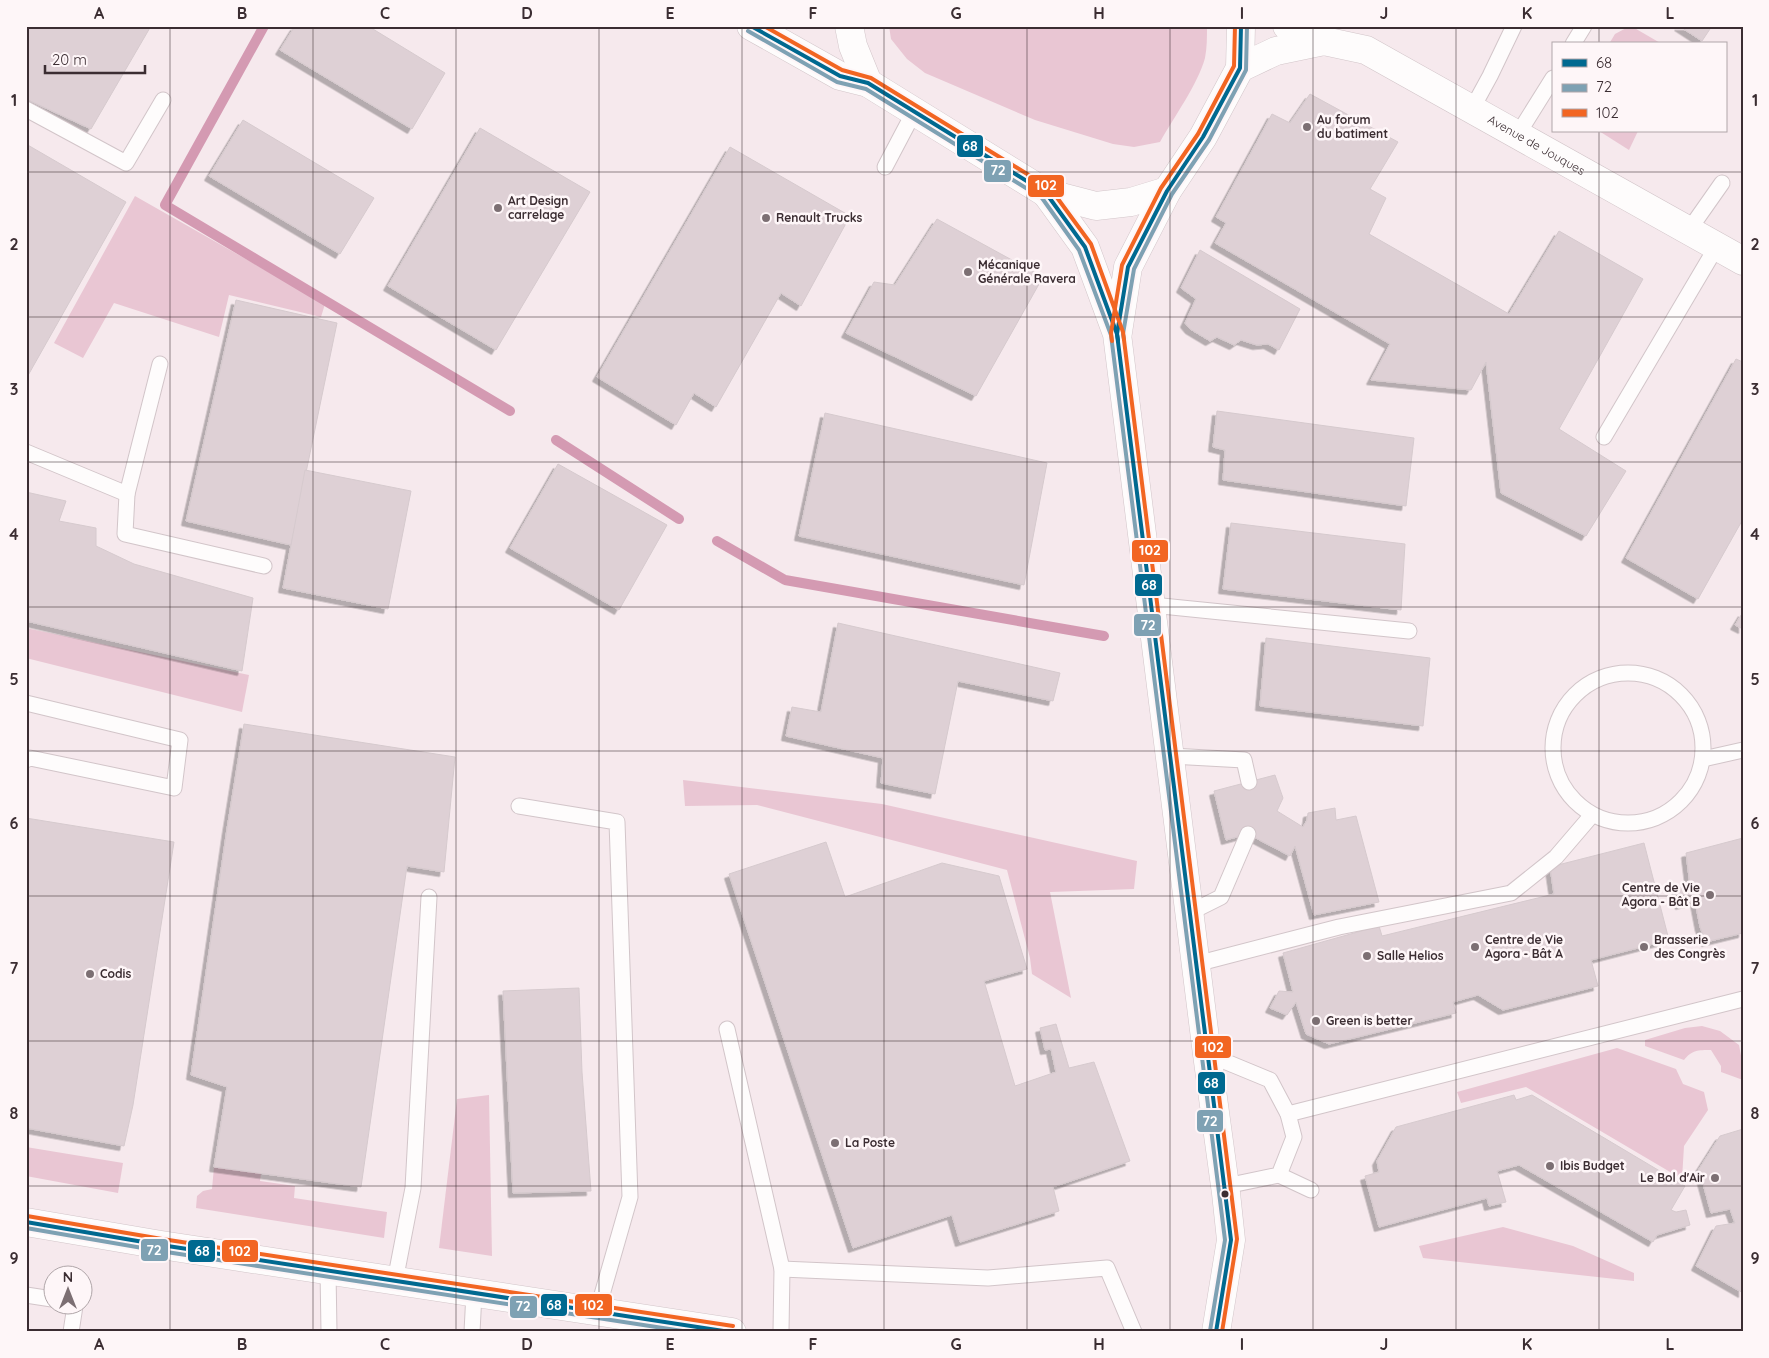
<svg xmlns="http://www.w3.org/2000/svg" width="1769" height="1358" font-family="Quicksand,sans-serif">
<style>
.green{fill:#e9c6d3}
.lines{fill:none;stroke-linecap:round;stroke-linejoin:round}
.stream{stroke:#d49ab2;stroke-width:10}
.building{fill:#ded0d5;stroke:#d6cace;filter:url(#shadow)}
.service-casing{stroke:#d2c5c9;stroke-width:17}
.minor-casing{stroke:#d2c5c9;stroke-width:29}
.service{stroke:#fefcfc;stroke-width:15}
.minor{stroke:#fefcfc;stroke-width:28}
.bus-1-casing{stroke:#fef6f8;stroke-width:8}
.bus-2-casing{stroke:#fef6f8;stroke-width:8}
.bus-3-casing{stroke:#fef6f8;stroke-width:8}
.bus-1{stroke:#006990;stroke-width:4}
.bus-2{stroke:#7ea1b3;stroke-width:4}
.bus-3{stroke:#f26522;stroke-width:4}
.grid{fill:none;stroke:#3b2d32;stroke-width:1;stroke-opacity:0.55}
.poi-dot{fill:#7c6f73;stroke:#fef6f8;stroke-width:2}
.bus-dot{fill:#3b2d32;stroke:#fef6f8;stroke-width:2}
.labels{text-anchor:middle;stroke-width:5;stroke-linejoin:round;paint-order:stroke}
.poi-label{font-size:12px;font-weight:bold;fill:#3b2d32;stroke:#fef6f8;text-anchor:start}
.street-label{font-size:12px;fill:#3b2d32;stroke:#fef6f8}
.line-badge{stroke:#fef6f8;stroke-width:2}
.badge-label{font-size:14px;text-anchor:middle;font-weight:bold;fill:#fff}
.neatline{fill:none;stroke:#3b2d32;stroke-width:2}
.grid-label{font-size:16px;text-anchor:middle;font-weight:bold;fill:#3b2d32}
</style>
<defs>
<filter id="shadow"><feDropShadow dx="-4.5" dy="4.5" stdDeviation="0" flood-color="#0004"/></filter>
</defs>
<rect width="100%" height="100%" fill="#f6e9ed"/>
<!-- green -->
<g class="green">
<path d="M889 26H1207C1207 37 1207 48 1205 58 1198 84 1174 117 1160 142L1134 147 1113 144 1035 120 925 73 907 59 891 39Z"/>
<polygon points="1630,26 1631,26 1662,44 1609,44 1615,34"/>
<polygon points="1599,131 1638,131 1629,150"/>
<polygon points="135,196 325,304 321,317 229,295 219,337 114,303 83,358 54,343"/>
<polygon points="26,628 249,675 242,712 26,658"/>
<polygon points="683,780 882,804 1137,861 1134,889 1050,892 1071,998 1032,974 1030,958 1007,870 757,805 685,806"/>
<path d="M1702 1026 1720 1031 1739 1045 1743 1066V1080L1721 1072V1066L1711 1050C1698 1050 1692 1050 1684 1060L1645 1046V1040L1685 1028Z"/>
<polygon points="1617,1048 1676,1069 1683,1084 1704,1092 1708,1110 1684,1146 1682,1179 1526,1087 1461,1103 1457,1092"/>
<polygon points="489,1095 492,1256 439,1248 457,1099"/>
<polygon points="26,1147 123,1163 118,1193 26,1176"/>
<polygon points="262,1166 260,1181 295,1186 294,1198 387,1212 384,1238 196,1208 197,1196 203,1191 212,1189 214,1167"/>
<polygon points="1503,1227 1573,1246 1634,1273 1634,1281 1423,1258 1419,1246"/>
</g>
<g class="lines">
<!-- stream -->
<g class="stream">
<polyline points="264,26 165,205 510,411"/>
<polyline points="556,440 679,519"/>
<polyline points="717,541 785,580 1104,636"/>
</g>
</g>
<!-- building -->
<g class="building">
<polygon points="26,26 151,26 91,129 26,99"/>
<polygon points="295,26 368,26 445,73 412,129 280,50"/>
<polygon points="1679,26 1712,26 1702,41"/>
<polygon points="1310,94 1398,142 1370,189 1386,198 1369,234 1509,314 1559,231 1643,279 1559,429 1626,471 1586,536 1501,493 1486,362 1471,390 1371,380 1390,344 1215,243 1226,223 1216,217 1272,114 1290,123"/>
<polygon points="243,120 374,198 340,254 209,176"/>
<polygon points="480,128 590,192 496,350 388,286"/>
<polygon points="26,144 126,202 26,379"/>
<polygon points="730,147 850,216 801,306 781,293 716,407 694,393 676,425 597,377"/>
<polygon points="937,219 1043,277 976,396 846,333 874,282 895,285"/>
<polygon points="1200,250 1300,309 1279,350 1268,344 1257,345 1241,340 1234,345 1217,337 1210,341 1190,329 1185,323 1196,299 1181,288"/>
<polygon points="236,300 337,323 291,545 186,521"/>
<polygon points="1736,359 1743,362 1743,519 1698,599 1626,558"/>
<polygon points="1217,411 1414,438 1406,506 1223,480 1225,450 1213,447"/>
<polygon points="825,413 1047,463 1024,585 799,536"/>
<polygon points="558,464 667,525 619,610 510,548"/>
<polygon points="305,470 411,491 388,609 283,588"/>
<polygon points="26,492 66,501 59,521 96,528 96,546 134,564 253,598 242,671 26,621"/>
<polygon points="1231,523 1405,544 1401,610 1223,589"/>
<polygon points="1743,612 1743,629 1735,625"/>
<polygon points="838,623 1060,673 1053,701 958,681 935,794 881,783 883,758 786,736 792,707 821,712"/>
<polygon points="1266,638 1430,658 1423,726 1260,706"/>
<polygon points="244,724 455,757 444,872 407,866 361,1187 214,1167 227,1087 191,1075 227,829"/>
<polygon points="1275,775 1283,798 1277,811 1303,827 1307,820 1308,813 1335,808 1336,820 1356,816 1379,902 1314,915 1295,846 1290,856 1248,834 1226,840 1214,791"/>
<polygon points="26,818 174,842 133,1105 124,1146 26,1128"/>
<polygon points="1743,838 1743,933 1706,942 1700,927 1695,901 1680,905 1676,889 1690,885 1686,853"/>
<polygon points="826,842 845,897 942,863 999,876 1027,969 984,981 1015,1086 1056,1072 1051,1049 1045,1050 1040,1028 1056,1024 1069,1068 1094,1062 1130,1161 1053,1187 1059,1211 960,1242 952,1215 853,1248 729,874"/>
<polygon points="1644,843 1669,940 1591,960 1598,986 1503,1010 1478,995 1453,1002 1456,1013 1329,1044 1306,1034 1296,1002 1287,1015 1270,1008 1279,991 1293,992 1283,953 1379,926 1382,936 1554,894 1550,867"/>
<polygon points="579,988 582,1072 591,1191 513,1193 503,991"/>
<polygon points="1514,1095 1516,1100 1532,1095 1685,1186 1671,1210 1676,1212 1686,1210 1690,1225 1657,1235 1653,1242 1519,1165 1497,1171 1506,1202 1489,1206 1487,1198 1379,1227 1365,1176 1379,1172 1377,1161 1396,1127"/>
<polygon points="1743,1129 1743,1293 1696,1266 1716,1226 1735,1223 1730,1209 1711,1213 1699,1169 1720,1136"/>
</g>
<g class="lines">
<defs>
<g id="service">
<polyline points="1573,44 1584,26"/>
<polyline points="26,109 126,163 163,100"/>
<polyline points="1472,109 1490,76 1514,26"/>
<polyline points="1518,134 1553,78"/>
<polyline points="885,167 914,112"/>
<polyline points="1689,230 1722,183"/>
<polyline points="1604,437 1717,246"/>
<polyline points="26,452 127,494 125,534 264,566"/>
<polyline points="127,494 160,364"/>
<polyline points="1152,605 1409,631"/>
<circle cx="1628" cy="748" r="75"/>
<polyline points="26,703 180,740 174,788 30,758 26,760"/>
<polyline points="1171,756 1244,760 1249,782"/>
<polyline points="1703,759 1743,750"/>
<polyline points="519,806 617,822 630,1197 597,1312"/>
<polyline points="1189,913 1221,897 1248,834"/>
<polyline points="1196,964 1339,927 1511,893 1556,857 1592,815"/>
<polyline points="727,1029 782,1269 781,1332"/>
<polyline points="1207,1054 1270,1080 1288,1114 1294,1137 1279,1175 1226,1186"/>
<polyline points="1288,1114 1743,999"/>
<polyline points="1279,1175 1311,1190"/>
<polyline points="782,1269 988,1278 1107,1268 1134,1332"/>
<polyline points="328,1271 329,1332"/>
<polyline points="395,1281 413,1188 429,897"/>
<polyline points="26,1295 52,1299"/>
<polyline points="71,1332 75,1306"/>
<polyline points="472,1332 474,1293"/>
</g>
<g id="minor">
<polyline points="751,26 840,76 868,83 1046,193 1096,206 1131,202 1167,191"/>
<polyline points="849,26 853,46 868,83"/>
<path id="s1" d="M1287 26 1324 41 1366 50 1743 261"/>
<polyline points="1240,68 1276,51 1324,41"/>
<polyline points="1046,193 1085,247 1117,334 1207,1054 1226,1193 1231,1240 1216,1332"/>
<polyline points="1118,332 1128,267 1167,191 1203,137 1240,68 1241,26"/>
<polyline points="26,1222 161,1245 732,1332"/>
</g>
</defs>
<!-- service casing -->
<use href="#service" class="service-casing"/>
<!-- minor casing -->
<use href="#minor" class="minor-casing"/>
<!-- service -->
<use href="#service" class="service"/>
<!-- minor -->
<use href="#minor" class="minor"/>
<defs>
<g id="bus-1">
<polyline points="751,26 840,76 868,83 1046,193 1085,247 1117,334 1231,1240 1216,1332"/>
<polyline points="1118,340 1117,334 1128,267 1167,191 1203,137 1240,68 1241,26"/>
<polyline points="26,1222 161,1245 730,1332"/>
</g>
<g id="bus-2">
<polyline points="748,31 837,82 866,89 1042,198 1079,250 1111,335 1225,1240 1210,1331"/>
<polyline points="1124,339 1123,334 1134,269 1172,194 1209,140 1246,70 1247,26"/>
<polyline points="26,1228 160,1251 689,1332"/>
</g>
<g id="bus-3">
<polyline points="764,26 842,70 871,78 1050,188 1091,244 1123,332 1237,1239 1222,1332"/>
<polyline points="1112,341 1111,333 1122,265 1161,188 1198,134 1234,66 1235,26"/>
<polyline points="27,1216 162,1239 733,1326"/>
</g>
</defs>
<!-- bus-1 casing -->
<use href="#bus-1" class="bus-1-casing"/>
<!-- bus-2 casing -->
<use href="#bus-2" class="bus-2-casing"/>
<!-- bus-3 casing -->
<use href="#bus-3" class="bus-3-casing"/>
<!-- bus-1 -->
<use href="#bus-1" class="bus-1"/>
<!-- bus-2 -->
<use href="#bus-2" class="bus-2"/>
<!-- bus-3 -->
<use href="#bus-3" class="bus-3"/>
</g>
<!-- grid -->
<path class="grid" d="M170 26V1332M313 26V1332M456 26V1332M599 26V1332M742 26V1332M884 26V1332M1027 26V1332M1170 26V1332M1313 26V1332M1456 26V1332M1599 26V44M1599 131V1332M26 172H1743M26 317H1743M26 462H1743M26 607H1743M26 751H1743M26 896H1743M26 1041H1743M26 1186H1743"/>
<!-- markers -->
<g class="poi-dot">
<circle cx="1307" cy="127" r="5"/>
<circle cx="498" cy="208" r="5"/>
<circle cx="766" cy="218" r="5"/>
<circle cx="968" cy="272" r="5"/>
<circle cx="1710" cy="895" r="5"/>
<circle cx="1475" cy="947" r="5"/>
<circle cx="1644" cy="947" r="5"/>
<circle cx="1367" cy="956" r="5"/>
<circle cx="90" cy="974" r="5"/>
<circle cx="1316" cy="1021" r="5"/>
<circle cx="835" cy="1143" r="5"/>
<circle cx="1550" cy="1166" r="5"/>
<circle cx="1715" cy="1178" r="5"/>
</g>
<circle class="bus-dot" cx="1225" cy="1194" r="4.5"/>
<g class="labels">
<!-- poi labels -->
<g class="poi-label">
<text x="1317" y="124">Au forum<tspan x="1317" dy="14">du batiment</tspan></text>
<text x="508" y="205">Art Design<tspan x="508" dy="14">carrelage</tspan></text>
<text x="776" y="222">Renault Trucks</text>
<text x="978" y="269">Mécanique<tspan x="978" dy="14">Générale Ravera</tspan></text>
<text x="1700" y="892" text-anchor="end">Centre de Vie<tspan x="1700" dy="14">Agora - Bât B</tspan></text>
<text x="1485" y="944">Centre de Vie<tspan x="1485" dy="14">Agora - Bât A</tspan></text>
<text x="1654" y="944">Brasserie<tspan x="1654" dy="14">des Congrès</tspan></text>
<text x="1377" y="960">Salle Helios</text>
<text x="100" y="978">Codis</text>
<text x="1326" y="1025">Green is better</text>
<text x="845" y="1147">La Poste</text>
<text x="1560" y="1170">Ibis Budget</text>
<text x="1705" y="1182" text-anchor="end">Le Bol d'Air</text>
</g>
<!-- street labels -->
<g class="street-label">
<text dy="4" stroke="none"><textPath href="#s1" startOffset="278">Avenue de Jouques</textPath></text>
</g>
</g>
<g class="line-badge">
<rect x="956" y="134" width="28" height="24" rx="5" fill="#006990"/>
<rect x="983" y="159" width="29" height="24" rx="5" fill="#7ea1b3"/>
<rect x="1027" y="174" width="38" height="24" rx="5" fill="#f26522"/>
<rect x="1131" y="539" width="38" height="24" rx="5" fill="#f26522"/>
<rect x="1134" y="573" width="29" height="24" rx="5" fill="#006990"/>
<rect x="1133" y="613" width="29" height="24" rx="5" fill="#7ea1b3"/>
<rect x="1194" y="1035" width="38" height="24" rx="5" fill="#f26522"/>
<rect x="1197" y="1071" width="29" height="24" rx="5" fill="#006990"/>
<rect x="1196" y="1109" width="28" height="24" rx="5" fill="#7ea1b3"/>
<rect x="140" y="1238" width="29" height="24" rx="5" fill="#7ea1b3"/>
<rect x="221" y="1239" width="38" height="24" rx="5" fill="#f26522"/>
<rect x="187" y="1239" width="29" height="24" rx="5" fill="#006990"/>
<rect x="574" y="1293" width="39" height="24" rx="5" fill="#f26522"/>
<rect x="540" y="1293" width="28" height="24" rx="5" fill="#006990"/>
<rect x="509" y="1295" width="29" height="24" rx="5" fill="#7ea1b3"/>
</g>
<g class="badge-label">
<text x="970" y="151">68</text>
<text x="998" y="175">72</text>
<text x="1046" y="190">102</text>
<text x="1150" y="555">102</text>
<text x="1149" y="590">68</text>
<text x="1148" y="630">72</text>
<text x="1213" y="1052">102</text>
<text x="1211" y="1088">68</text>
<text x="1210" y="1126">72</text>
<text x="154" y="1255">72</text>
<text x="240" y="1256">102</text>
<text x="202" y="1256">68</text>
<text x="593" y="1310">102</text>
<text x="554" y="1310">68</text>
<text x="523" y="1311">72</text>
</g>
<!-- border -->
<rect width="1769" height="1358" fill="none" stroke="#fef6f8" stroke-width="55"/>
<!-- legend -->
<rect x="1552" y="42" width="175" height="90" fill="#fef6f8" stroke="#b0a6a9"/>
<rect x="1562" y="59" width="25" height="8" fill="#006990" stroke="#b0a6a9"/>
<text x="1596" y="68" font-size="15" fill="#3b2d32">68</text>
<rect x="1562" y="84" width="25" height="8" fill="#7ea1b3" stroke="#b0a6a9"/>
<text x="1596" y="92" font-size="15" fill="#3b2d32">72</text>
<rect x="1562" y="109" width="25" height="8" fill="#f26522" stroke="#b0a6a9"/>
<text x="1596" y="118" font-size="15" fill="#3b2d32">102</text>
<!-- north arrow -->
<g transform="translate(68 1290)"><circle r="24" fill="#fef6f8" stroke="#b0a6a9"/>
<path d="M0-4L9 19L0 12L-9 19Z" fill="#7c6f73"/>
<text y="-8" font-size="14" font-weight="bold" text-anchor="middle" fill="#3b2d32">N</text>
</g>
<!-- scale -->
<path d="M45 65v8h100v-8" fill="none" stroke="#3b2d32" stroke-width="2.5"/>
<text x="52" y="65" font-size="15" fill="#3b2d32" stroke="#fef6f8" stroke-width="4" paint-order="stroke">20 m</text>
<rect x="28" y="28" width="1714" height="1302" class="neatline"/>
<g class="grid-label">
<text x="99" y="19">A</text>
<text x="242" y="19">B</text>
<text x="385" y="19">C</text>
<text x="527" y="19">D</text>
<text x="670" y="19">E</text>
<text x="813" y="19">F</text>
<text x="956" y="19">G</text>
<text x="1099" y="19">H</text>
<text x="1242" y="19">I</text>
<text x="1384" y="19">J</text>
<text x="1527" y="19">K</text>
<text x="1670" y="19">L</text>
<text x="14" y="106">1</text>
<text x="1755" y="106">1</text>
<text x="14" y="250">2</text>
<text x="1755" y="250">2</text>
<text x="14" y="395">3</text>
<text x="1755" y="395">3</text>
<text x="14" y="540">4</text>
<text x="1755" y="540">4</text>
<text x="14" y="685">5</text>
<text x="1755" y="685">5</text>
<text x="14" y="829">6</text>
<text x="1755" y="829">6</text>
<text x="14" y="974">7</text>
<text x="1755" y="974">7</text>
<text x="14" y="1119">8</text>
<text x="1755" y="1119">8</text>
<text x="14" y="1264">9</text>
<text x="1755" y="1264">9</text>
<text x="99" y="1350">A</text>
<text x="242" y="1350">B</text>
<text x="385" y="1350">C</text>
<text x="527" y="1350">D</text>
<text x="670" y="1350">E</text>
<text x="813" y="1350">F</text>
<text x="956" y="1350">G</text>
<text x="1099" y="1350">H</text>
<text x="1242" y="1350">I</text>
<text x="1384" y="1350">J</text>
<text x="1527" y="1350">K</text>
<text x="1670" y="1350">L</text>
</g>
</svg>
